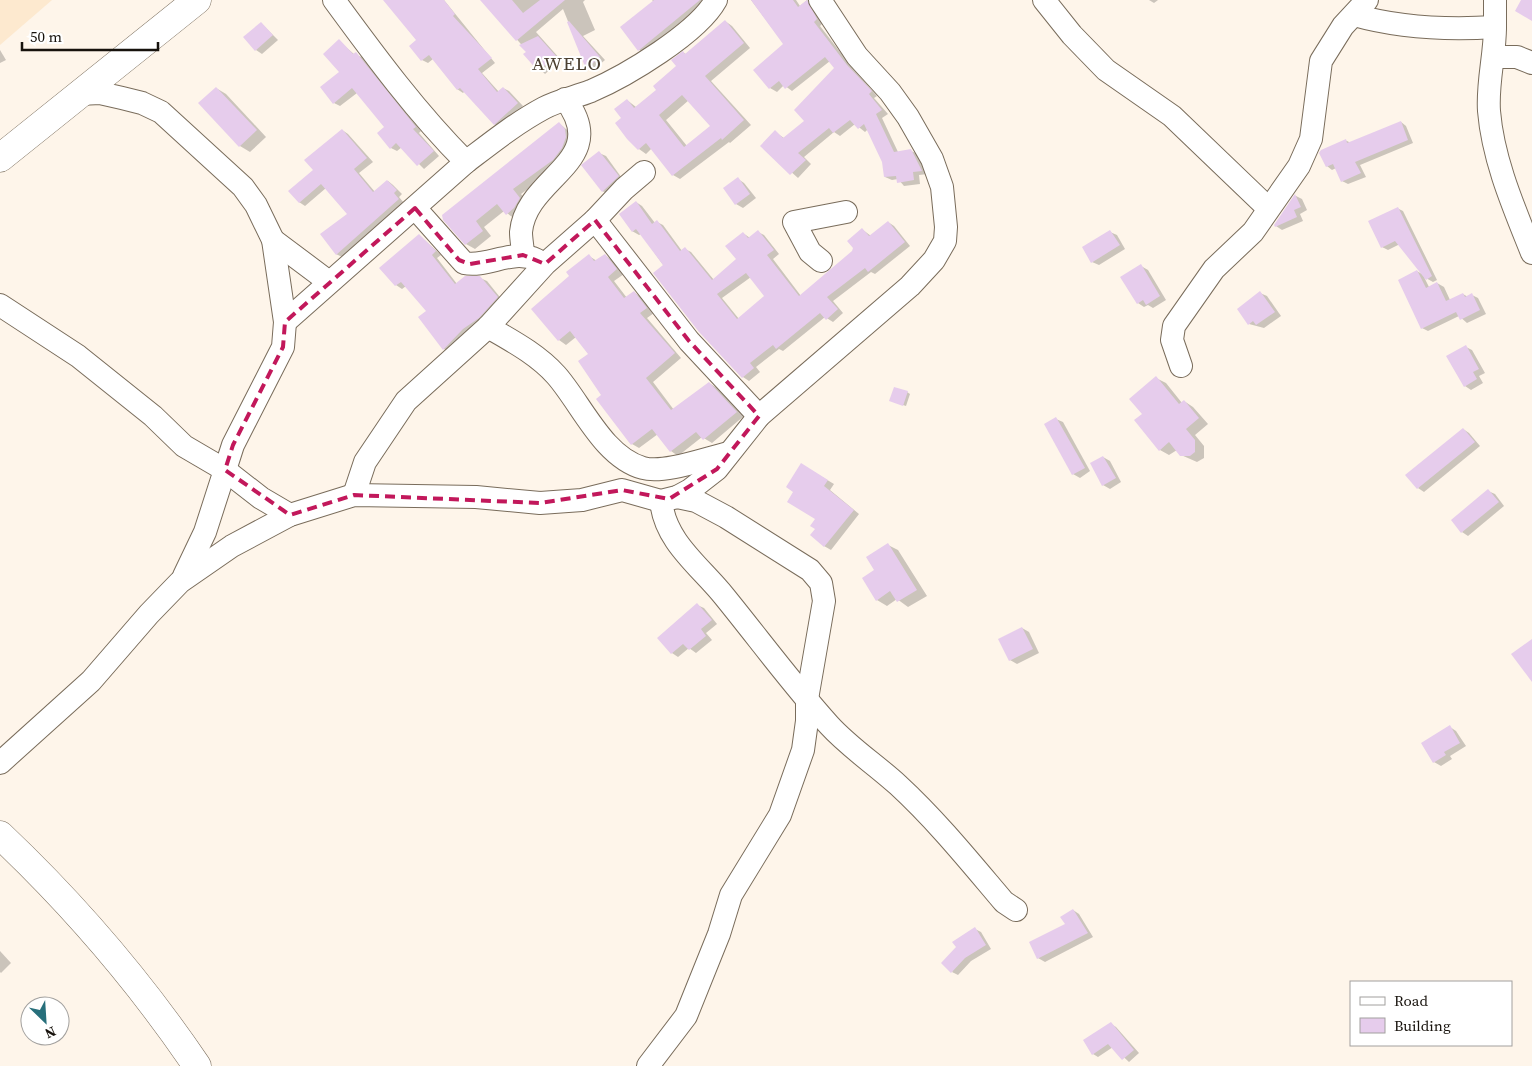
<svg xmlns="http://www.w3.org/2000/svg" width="1532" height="1066" font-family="'Source Serif 4',serif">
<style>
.built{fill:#fde9cf}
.shadow{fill:#0003;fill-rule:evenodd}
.building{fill:#e6ccec;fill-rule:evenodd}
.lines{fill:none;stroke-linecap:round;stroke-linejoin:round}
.street-casing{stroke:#796c5b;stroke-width:24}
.secondary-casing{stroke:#796c5b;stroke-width:29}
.primary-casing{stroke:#796c5b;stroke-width:29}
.street{stroke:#fff;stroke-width:22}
.secondary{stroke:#fff;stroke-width:28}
.primary{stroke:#fff;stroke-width:28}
.marked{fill:none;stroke:#c2185b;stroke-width:4;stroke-dasharray:10 6;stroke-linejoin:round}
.labels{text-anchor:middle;stroke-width:4;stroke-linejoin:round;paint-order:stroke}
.quarter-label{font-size:19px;letter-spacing:1px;fill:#4b3f30;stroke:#fff}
</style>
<rect width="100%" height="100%" fill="#fef5ea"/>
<!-- built -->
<polygon class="built" points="0,0 52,0 0,45"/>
<!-- shadow -->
<g class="shadow">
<polygon points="385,0 444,0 495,63 482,73 499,92 503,88 509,91 523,106 500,127 494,124 465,91 463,93 457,89 433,59 428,63 422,60 410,46 417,40"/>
<polygon points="482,0 585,0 583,2 595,30 583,36 605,60 592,71 587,68 563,9 536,32 561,60 545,74 525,54 528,52"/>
<polygon points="652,0 709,0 646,53 639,50 654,2"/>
<polygon points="751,0 796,0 800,6 807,0 813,4 823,23 820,26 854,70 877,96 874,98 888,114 882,118 898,152 911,151 918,154 928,174 919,175 920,184 904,186 898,179 892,180 885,177 884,162 868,129 865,132 855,124 840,136 834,132 804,157 811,164 798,178 762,146 775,132 784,138 805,122 836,68 830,61 792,91 784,85 777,92 770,88 755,70 785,45"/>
<polygon points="1149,0 1158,0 1154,3"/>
<path d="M725 21 732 26 750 48 711 81 751 125 730 143 729 142 680 179 673 175 652 148 646 154 639 149 623 119 627 100 636 107 658 90 678 67 684 53 686 54ZM689 100 712 126 687 146 666 120Z"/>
<polygon points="261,23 278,40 262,54 256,50"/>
<polygon points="339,41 355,55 362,57 421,131 419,133 439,156 424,169 402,147 397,151 391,148 386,127 357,93 340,106 334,103 341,72"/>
<polygon points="0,50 6,60 0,63"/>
<polygon points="216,88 226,94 266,137 250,152 240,146"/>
<polygon points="1401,122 1406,126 1413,143 1360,165 1366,177 1348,184 1342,181 1336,168 1332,170 1327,166 1345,140 1351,143"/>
<polygon points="559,123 573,135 561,165 521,194 528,203 515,219 504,211 484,227 491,236 475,249 466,244 444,219"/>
<polygon points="342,130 348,134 373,162 359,173 375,192 388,181 393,185 402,194 399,197 404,203 342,257 336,254 349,214 326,188 305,206 299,202 314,170"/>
<polygon points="599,153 606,156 624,181 609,194 602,191"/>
<polygon points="738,179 744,183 756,198 743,208 736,204"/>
<polygon points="1296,196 1302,199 1307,210 1300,214 1303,221 1282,230 1276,226"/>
<path d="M636 202 642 206 655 223 657 222 663 225 682 251 685 249 691 252 714 280 738 260 743 233 750 238 758 232 764 235 779 254 773 259 801 296 853 252 863 230 871 236 888 222 894 226 910 246 875 274 871 272 833 301 843 313 833 322 825 317 783 351 779 349 756 367 760 372 749 381 743 377 641 234 639 235 632 231ZM751 277 766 296 739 319 722 298Z"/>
<polygon points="1397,208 1403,211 1437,280 1433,282 1424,277 1429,287 1437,283 1444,287 1450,300 1463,294 1468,297 1472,295 1478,298 1486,314 1467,323 1459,316 1428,331 1422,328 1417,271 1425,276 1400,244 1388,250 1382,247"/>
<polygon points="1110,232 1117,235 1125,249 1099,265 1092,262"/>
<polygon points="419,235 441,255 437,258 457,284 480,278 487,281 503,301 450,353 444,349 428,311 406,286 402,289 396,285"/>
<polygon points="605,255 612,260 624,274 614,281 627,298 634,292 641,297 654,313 647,318 681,358 653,382 674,410 709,383 717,388 744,416 712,443 702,437 678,456 671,451 658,434 639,448 632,444 603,395 589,354 576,337 566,345 559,340 570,276 589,256 597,261"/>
<polygon points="1141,266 1148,270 1166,300 1153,308 1148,305 1144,307 1138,303"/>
<polygon points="1260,293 1267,296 1281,316 1264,328 1249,324"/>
<polygon points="1466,347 1472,350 1485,373 1479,376 1483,383 1471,390 1465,386"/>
<polygon points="1156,378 1166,383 1182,403 1184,401 1193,407 1208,424 1195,435 1204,446 1204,458 1197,462 1181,455 1177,450 1169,455 1160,450 1144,414"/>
<polygon points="907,392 910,394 906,406 894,402"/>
<polygon points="1056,419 1063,422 1090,471 1080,478 1073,474"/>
<polygon points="1463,429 1469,433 1480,446 1424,492 1418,488"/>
<polygon points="1103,457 1110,461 1121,482 1110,489 1103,485"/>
<polygon points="802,465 834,484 830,490 859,514 831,550 824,546 817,529 817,519 794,492"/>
<polygon points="1488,491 1495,494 1504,506 1468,536 1462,532"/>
<polygon points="888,545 898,550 927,596 908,607 897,599 887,606 877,600 876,571"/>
<polygon points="697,605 704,608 717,624 706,633 712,640 696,653 689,648 678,657 672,653 659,638"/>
<polygon points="1022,628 1029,632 1039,653 1017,664 1010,660"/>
<polygon points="1450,727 1456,731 1466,746 1450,756 1452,759 1441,766 1434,762 1423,743"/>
<polygon points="1073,910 1079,914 1093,937 1045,962 1038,958 1066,925"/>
<polygon points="975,929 981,932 991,949 971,961 958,975 952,972"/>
<polygon points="0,951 11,963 1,973 0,972"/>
<polygon points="1111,1024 1116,1027 1139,1053 1129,1062 1113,1047 1098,1057 1093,1054"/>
</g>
<!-- building -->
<g class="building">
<polygon points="383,0 444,0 455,14 453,16 492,58 478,69 497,92 503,87 518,103 494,125 460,88 457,90 429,55 421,61 409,46 416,40"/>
<polygon points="480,0 512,0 523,13 540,0 565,0 516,41"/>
<polygon points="654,0 700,0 638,51 620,27"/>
<polygon points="751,0 793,0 798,7 807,0 817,19 814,22 847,65 872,91 869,94 882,110 876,114 894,152 911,149 922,171 913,172 914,180 897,183 896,176 884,177 882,162 864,124 858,129 850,120 833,133 829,128 798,153 806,160 790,175 760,146 775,130 783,138 804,121 794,110 834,68 825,57 785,89 779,81 769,89 753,70 783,44"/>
<polygon points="1521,0 1532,0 1532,21 1515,11"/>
<path d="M725 20 744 43 705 76 744 120 722 140 721 138 672 176 646 143 638 150 627 139 615 123 621 118 614 109 627 99 634 108 656 90 653 86 676 66 671 60 683 51 685 54ZM682 95 710 126 684 147 659 115Z"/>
<polygon points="569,21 600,57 586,69 567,22"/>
<polygon points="261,22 273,35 255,51 243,37"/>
<polygon points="538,36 556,56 538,71 523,54 526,52 519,45"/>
<polygon points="339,39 353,54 356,52 416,127 413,129 434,151 417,166 396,143 390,149 377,133 384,127 352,88 333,104 320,87 339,72 323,54"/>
<polygon points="216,87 257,130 239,147 198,103"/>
<polygon points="1401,121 1408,140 1355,162 1361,173 1341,182 1333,164 1326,167 1319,153 1321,150 1346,139 1347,143"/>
<polygon points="559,122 565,129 566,137 562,148 553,160 513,189 520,198 514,208 506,215 497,204 476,221 483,231 465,245 443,220 442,215"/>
<polygon points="342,129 367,158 354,169 373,192 387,180 397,190 394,193 399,199 336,255 320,234 347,214 321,184 299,203 288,191 313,170 304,160"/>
<polygon points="599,151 619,176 602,192 581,165"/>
<polygon points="738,177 750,194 735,205 723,188"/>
<polygon points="1295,194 1301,207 1294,210 1297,217 1275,227 1274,225"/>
<path d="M636 201 652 224 657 220 680 251 685 247 712 280 736 259 725 246 743 232 748 238 758 230 774 250 767 255 799 296 852 251 853 248 847 241 862 228 869 236 888 221 905 242 868 272 865 268 827 297 838 309 826 320 820 313 776 349 773 345 750 363 754 368 742 378 699 332 653 273 663 265 636 229 632 232 619 214ZM746 273 764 296 737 319 717 294Z"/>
<polygon points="1398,207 1432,276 1426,280 1395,241 1381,248 1368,221"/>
<polygon points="1110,230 1120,245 1091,263 1082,247"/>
<polygon points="419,234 436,251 432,255 455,284 465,276 480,276 498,297 479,318 463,329 443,350 418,317 426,311 401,282 395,286 379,268"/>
<polygon points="589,254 594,261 605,254 617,269 608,277 624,298 634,291 647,308 640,313 675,353 646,378 671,410 709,382 737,412 703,440 696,432 670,452 652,429 631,445 596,399 601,395 578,361 588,354 570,331 558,341 531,309 569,276 566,272"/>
<polygon points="1141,264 1160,296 1146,305 1143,300 1137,304 1120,277"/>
<polygon points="1417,270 1426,288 1437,282 1446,301 1463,293 1465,297 1472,293 1480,310 1460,320 1456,312 1421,329 1398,280"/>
<polygon points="1260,291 1275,312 1256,325 1253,321 1248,325 1237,309"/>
<polygon points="1466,345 1479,369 1473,372 1477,379 1464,387 1446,356"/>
<polygon points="1156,376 1179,404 1184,400 1199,418 1186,429 1195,440 1195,452 1190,456 1180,456 1169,442 1159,451 1134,420 1142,414 1129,399"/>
<polygon points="894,387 908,391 903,406 889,401"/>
<polygon points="1056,417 1085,468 1072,475 1044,424"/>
<polygon points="1463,428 1475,442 1417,489 1405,475"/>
<polygon points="1103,456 1116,478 1102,486 1090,463"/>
<polygon points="801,463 828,480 824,486 854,510 824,547 810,535 815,529 810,526 815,519 787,502 793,492 786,487"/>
<polygon points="1488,489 1499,502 1461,533 1451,520"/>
<polygon points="888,543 917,590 897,602 890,591 876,601 862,578 874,570 866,557"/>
<polygon points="697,603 712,620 701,629 706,636 689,650 683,644 671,654 657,638"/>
<polygon points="1022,627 1033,649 1009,661 998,639"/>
<polygon points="1532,639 1532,682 1511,654"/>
<polygon points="1450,725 1460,743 1444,752 1446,755 1433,763 1421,743"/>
<polygon points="1073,909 1088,933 1037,959 1029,942 1065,924 1060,917"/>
<polygon points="975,927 986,945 965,958 951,973 941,963 956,947 952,942"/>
<polygon points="1111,1022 1134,1050 1122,1060 1108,1044 1092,1055 1083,1040"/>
</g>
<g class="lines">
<defs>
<g id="street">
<path d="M334 0C375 56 417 113 466 162"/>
<polyline points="1044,0 1072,35 1106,70 1172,116 1268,208"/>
<path d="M1354 15C1400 28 1448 30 1495 27V0"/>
<path d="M1495 27C1495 55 1487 83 1489 111 1493 160 1514 208 1532 253"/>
<polyline points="1494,57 1517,57 1532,63"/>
<polyline points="79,94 100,93 122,98 142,103 161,112 243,187 256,205 273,240 285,322 283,347 233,445 225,470 261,498 290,515"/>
<path d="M415 208 464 263C488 268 512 248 537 260"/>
<polyline points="595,220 689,341 759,416"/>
<polyline points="273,240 329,282"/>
<path d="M523 255C523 248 521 240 521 232 526 176 613 162 565 99"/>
<polyline points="821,261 810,252 794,222 846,212"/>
<polyline points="0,305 78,356 153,416 184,446 225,470 205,532 184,576"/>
<path d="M285 322 466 162C491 143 516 123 544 108 559 100 576 97 591 91 626 76 698 33 716 0"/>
<path d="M488 327C512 341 537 354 556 375 581 403 603 457 643 468 664 474 707 458 729 453"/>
<polyline points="1181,366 1172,340 1174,326 1214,269 1253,232 1299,166 1311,139 1321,61 1343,26 1367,0"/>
<polyline points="354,495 365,462 406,401 488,327 545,264 595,220 624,189 644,172"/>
<path d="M661 501C665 542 700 566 724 596 759 639 792 684 829 725 850 748 875 764 898 785 937 821 970 862 1004 902L1016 910"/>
<polyline points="0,763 91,681 149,614 180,582 232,546 290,515 354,495 476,497 540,503 582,500 622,490 661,501 677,497 690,490 717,469 759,416 910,286 934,260 945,241 946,227 942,187 932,159 908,117 890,92 857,56 820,0"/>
<polyline points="648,1066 686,1016 719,934 731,895 780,815 803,750 807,721 807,699 824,601 821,583 810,570 726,517 696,501 677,497"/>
</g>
<polyline id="secondary" points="0,158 197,0"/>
<path id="primary" d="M0 835C74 905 140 982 197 1066"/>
</defs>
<!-- street casing -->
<use href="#street" class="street-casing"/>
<!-- secondary casing -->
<use href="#secondary" class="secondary-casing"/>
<!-- primary casing -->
<use href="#primary" class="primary-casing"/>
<!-- street -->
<use href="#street" class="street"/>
<!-- secondary -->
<use href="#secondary" class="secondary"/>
<!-- primary -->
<use href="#primary" class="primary"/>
</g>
<!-- marked area -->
<path class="marked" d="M415 208 459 260 470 264 523 255 545 264 595 220 689 341 759 416 717 469 669 499 622 490 540 503 354 495 290 515 225 470 233 445 283 347 285 322Z"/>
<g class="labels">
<!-- quarter labels -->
<g class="quarter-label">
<text x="567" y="70">AWELO</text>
</g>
</g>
<!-- legend -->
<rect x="1350" y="981" width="162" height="65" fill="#ffffff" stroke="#a2a09e"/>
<rect x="1360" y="997" width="25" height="8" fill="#ffffff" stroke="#a2a09e"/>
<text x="1394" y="1006" font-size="15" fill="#17120c">Road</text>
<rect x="1360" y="1018" width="25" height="15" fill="#e6ccec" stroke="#a2a09e"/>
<text x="1394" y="1031" font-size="15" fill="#17120c">Building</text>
<!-- north arrow -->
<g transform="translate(45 1021) rotate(155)"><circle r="24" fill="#ffffff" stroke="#a2a09e"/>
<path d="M0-4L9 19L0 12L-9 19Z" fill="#276f7b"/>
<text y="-8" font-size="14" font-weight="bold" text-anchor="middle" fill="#17120c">N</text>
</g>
<!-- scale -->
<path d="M22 42v8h136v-8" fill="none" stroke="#17120c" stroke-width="2.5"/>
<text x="30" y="42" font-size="15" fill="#17120c" stroke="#ffffff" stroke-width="4" paint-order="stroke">50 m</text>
</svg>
